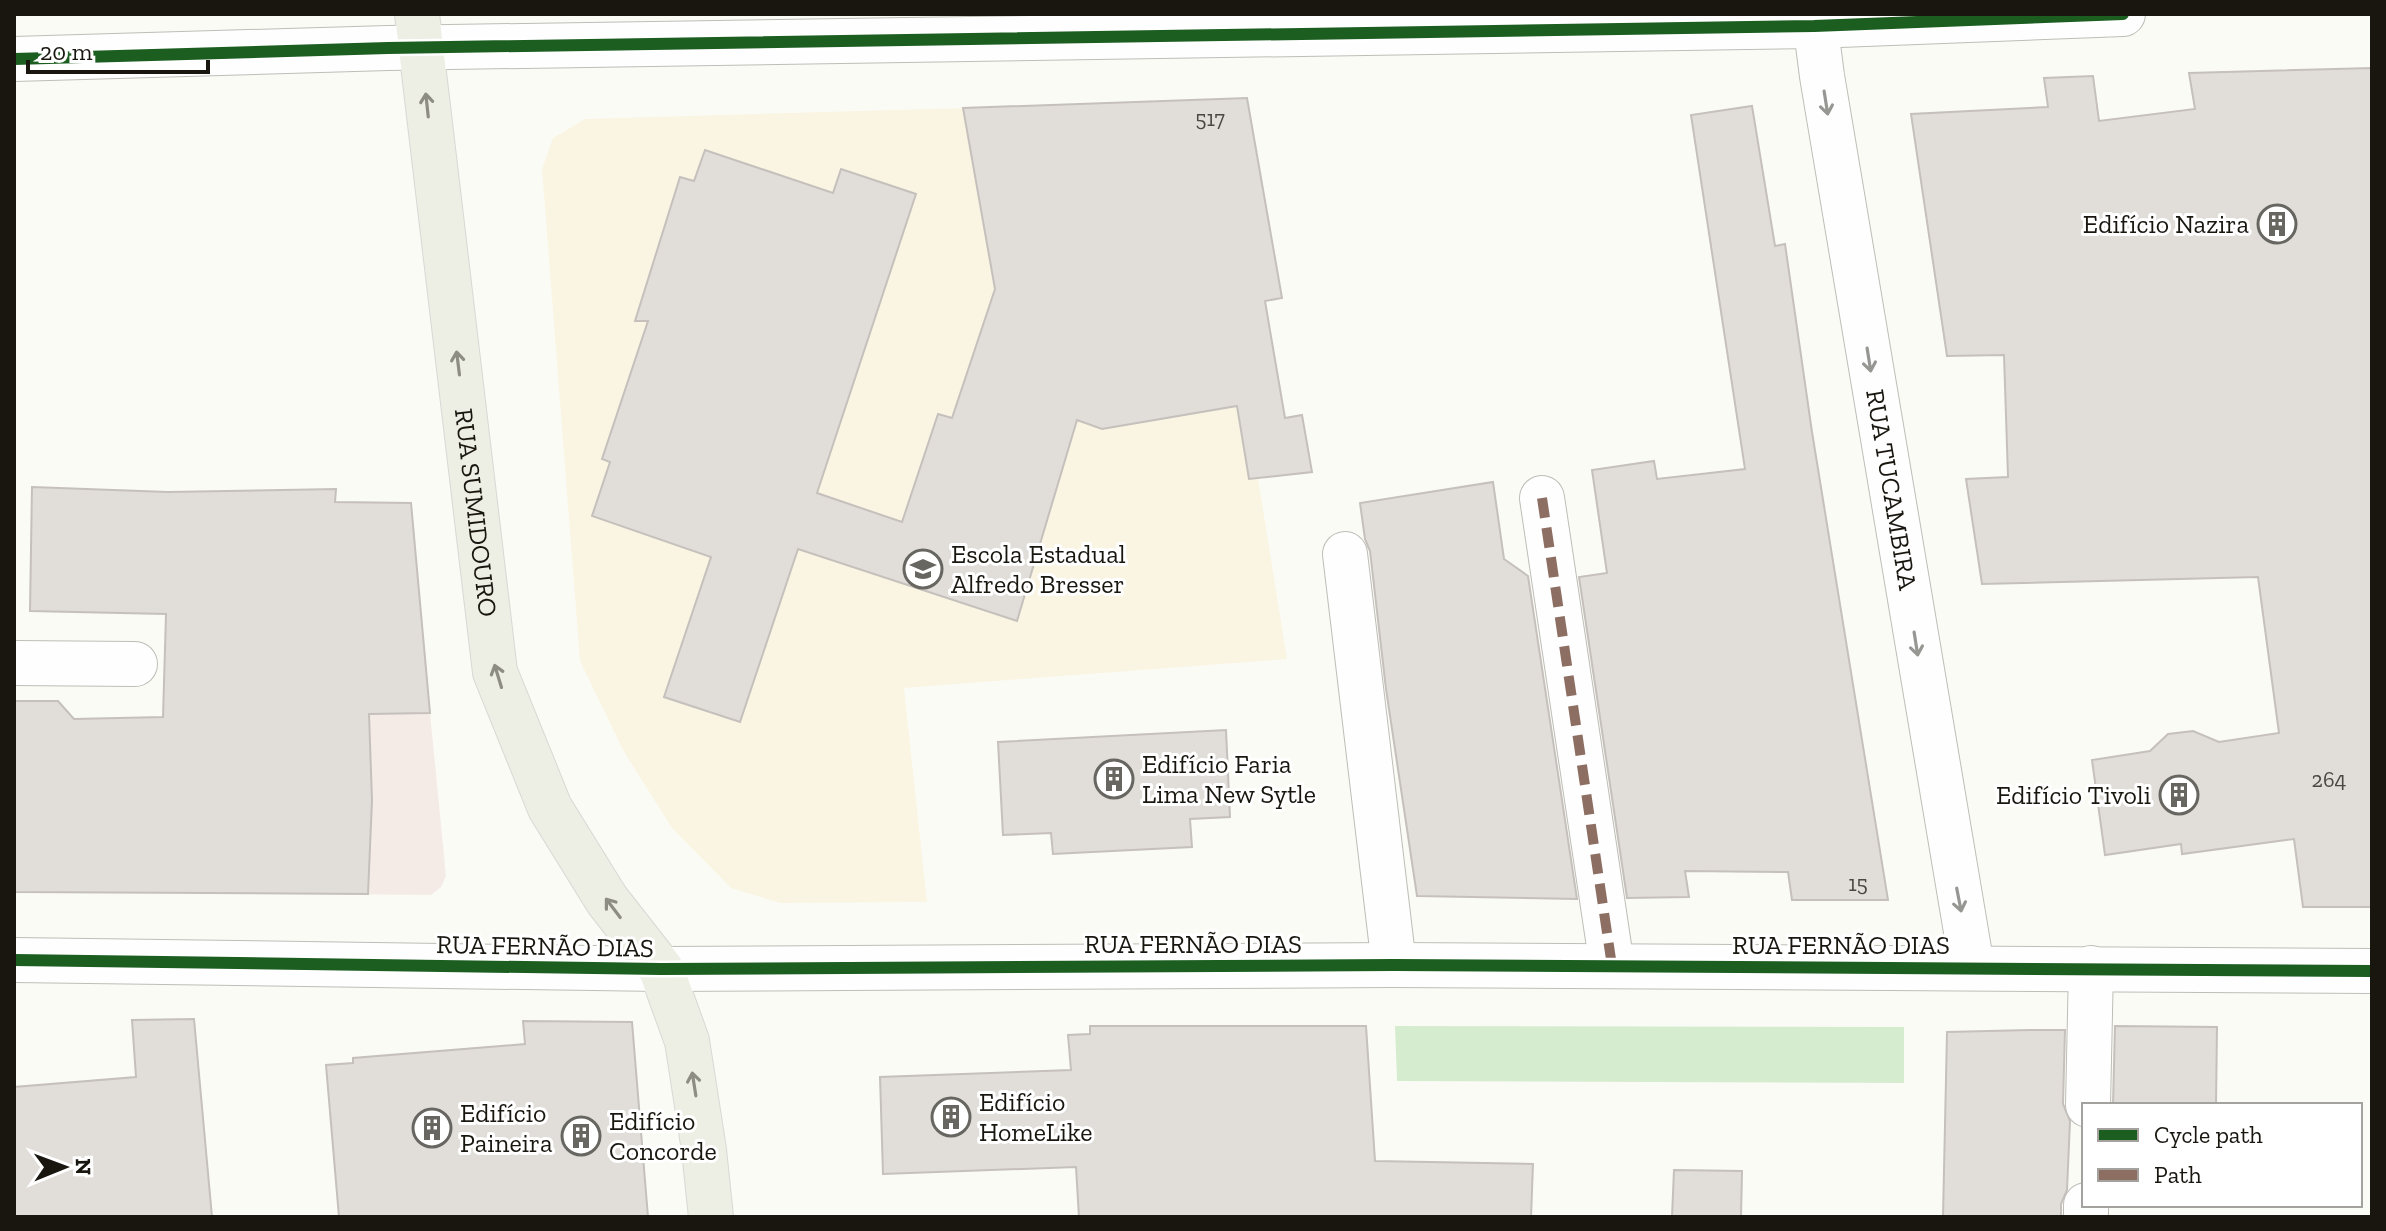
<svg xmlns="http://www.w3.org/2000/svg" width="2386" height="1231" font-family="'Zilla Slab',serif">
<style>
.commercial{fill:#f4ebe6}
.built{fill:#faf5e3}
.green{fill:#d6eccf}
.building{fill:#e1ddd9;stroke:#c5c0bc;stroke-width:2}
.lines{fill:none;stroke-linecap:round;stroke-linejoin:round}
.minor-casing{stroke:#bebdb7;stroke-width:46}
.major-casing{stroke:#d8d8d5;stroke-width:46}
.minor{stroke:#fefefe;stroke-width:44}
.major{stroke:#edeee4;stroke-width:44}
.quiet{stroke:#8d6e63;stroke-width:10;stroke-dasharray:20 10;stroke-linecap:butt}
.cycleway-casing{stroke:#fff;stroke-width:17}
.cycleway{stroke:#1b5e20;stroke-width:12}
.oneway{stroke:#969692}
.oneway2{stroke:#8d8d84}
.labels{text-anchor:middle;stroke-width:6;stroke-linejoin:round;paint-order:stroke}
.number-label{font-size:22px;fill:#4a4842}
.poi-label{font-size:26px;fill:#18160f;stroke:#fff;text-anchor:start}
.street-label{font-size:26px;fill:#18160f;stroke:#fff}
</style>
<rect width="100%" height="100%" fill="#fbfbf6"/>
<!-- commercial -->
<polygon class="commercial" points="331,713 430,713 446,876 441,887 431,895 327,894"/>
<!-- built -->
<polygon class="built" points="963,108 986,239 1207,228 1249,479 1258,478 1287,659 904,688 927,902 780,903 731,888 672,828 624,752 580,661 542,169 553,138 585,119"/>
<!-- green -->
<polygon class="green" points="1395,1026 1904,1027 1904,1083 1397,1081"/>
<!-- building -->
<g class="building">
<polygon points="2372,68 2372,907 2303,907 2294,839 2182,854 2181,844 2105,855 2092,760 2150,751 2168,734 2193,731 2219,742 2279,733 2258,577 1982,584 1966,479 2008,477 2004,355 1947,356 1911,114 2048,107 2044,78 2093,76 2099,121 2195,109 2189,73"/>
<polygon points="1247,98 1282,298 1265,301 1274,354 1285,418 1302,415 1312,472 1249,479 1237,406 1102,429 1077,420 1017,621 798,549 740,722 664,697 711,557 592,516 610,462 602,459 648,321 635,321 680,177 694,181 705,150 833,193 841,169 916,194 817,493 902,522 938,414 952,418 995,289 963,108"/>
<polygon points="1752,106 1775,246 1785,244 1812,432 1888,900 1792,900 1788,872 1685,871 1689,897 1627,898 1579,577 1607,573 1592,470 1654,461 1657,479 1745,469 1691,115"/>
<polygon points="1493,482 1504,559 1528,576 1577,899 1417,896 1386,689 1370,551 1365,539 1360,503"/>
<polygon points="32,487 168,492 336,489 335,502 411,503 430,713 369,714 372,800 368,894 14,892 14,701 58,701 74,719 163,717 166,614 30,611"/>
<polygon points="1226,730 1230,817 1190,819 1192,847 1053,854 1051,833 1003,835 998,742"/>
<polygon points="194,1019 212,1217 14,1217 14,1087 136,1077 132,1020"/>
<polygon points="523,1021 632,1022 648,1217 339,1217 326,1065 353,1063 353,1058 525,1044"/>
<polygon points="1090,1026 1366,1026 1375,1161 1533,1164 1531,1217 1079,1217 1076,1167 883,1174 880,1077 1071,1070 1068,1035 1090,1034"/>
<polygon points="2115,1026 2217,1027 2216,1105 2113,1105"/>
<polygon points="2030,1030 2065,1030 2063,1104 2070,1121 2067,1190 2061,1204 2061,1217 1943,1217 1947,1032"/>
<polygon points="1674,1170 1742,1171 1741,1217 1672,1217"/>
</g>
<g class="lines">
<defs>
<g id="minor">
<path id="s1" d="M1814 14 1822 76 1972 967"/>
<polyline points="14,59 388,48 1814,26 2123,14"/>
<polyline points="1542,498 1612,966"/>
<polyline points="1345,554 1394,965"/>
<polyline points="14,663 135,664"/>
<polyline points="14,960 661,969 1394,965 2372,971"/>
<polyline points="2088,1105 2091,968"/>
<polyline points="2086,1217 2086,1205"/>
</g>
<g id="major">
<path id="s2" d="M417 14 495 672 550 808 607 900 661 969 687 1041 704 1150 711 1217"/>
</g>
</defs>
<!-- minor casing -->
<use href="#minor" class="minor-casing"/>
<!-- major casing -->
<use href="#major" class="major-casing"/>
<!-- minor -->
<use href="#minor" class="minor"/>
<!-- major -->
<use href="#major" class="major"/>
<!-- quiet -->
<polyline class="quiet" points="1542,498 1612,966"/>
<defs>
<g id="cycleway">
<polyline points="14,59 388,48 1814,26 2123,14"/>
<polyline points="14,960 661,969 1394,965 2372,971"/>
</g>
</defs>
<!-- cycleway casing -->
<use href="#cycleway" class="cycleway-casing"/>
<!-- cycleway -->
<use href="#cycleway" class="cycleway"/>
</g>
<!-- one-way arrows -->
<defs><path id="oneway-shaft" d="M-6 0H5M1.5-3L5.5 0L1.5 3" fill="none" stroke-width="1.6" stroke-linecap="round" stroke-linejoin="round" transform="scale(2)"/></defs>
<g class="oneway">
<use href="#oneway-shaft" transform="translate(1826 103) rotate(81)"/>
<use href="#oneway-shaft" transform="translate(1869 360) rotate(81)"/>
<use href="#oneway-shaft" transform="translate(1916 644) rotate(81)"/>
<use href="#oneway-shaft" transform="translate(1959 900) rotate(79)"/>
</g>
<g class="oneway2">
<use href="#oneway-shaft" transform="translate(427 105) rotate(-96)"/>
<use href="#oneway-shaft" transform="translate(458 363) rotate(-97)"/>
<use href="#oneway-shaft" transform="translate(498 676) rotate(-107)"/>
<use href="#oneway-shaft" transform="translate(613 908) rotate(-127)"/>
<use href="#oneway-shaft" transform="translate(694 1084) rotate(-99)"/>
</g>
<!-- icons -->
<defs>
<symbol id="building-ring" viewBox="-11 -11 22 22"><circle r="9.5" fill="#fff" stroke="#676660" stroke-width="1.5"/><path d="M-4-6H4V6H1V3H-1V6H-4ZM-2.5-4.3h1.7v1.8h-1.7ZM.8-4.3h1.7v1.8H.8ZM-2.5-1h1.7V.8h-1.7ZM.8-1h1.7V.8H.8Z" fill="#676660"/></symbol>
<symbol id="school-ring" viewBox="-11 -11 22 22"><circle r="9.5" fill="#fff" stroke="#676660" stroke-width="1.5"/><path d="M0-5L7-2L0 1L-7-2ZM-4 1L0 2.5L4 1V4Q0 6-4 4Z" fill="#676660"/></symbol>
</defs>
<g fill-rule="evenodd">
<use href="#building-ring" x="2255" y="202" width="44" height="44"/>
<use href="#school-ring" x="901" y="547" width="44" height="44"/>
<use href="#building-ring" x="1092" y="757" width="44" height="44"/>
<use href="#building-ring" x="2157" y="773" width="44" height="44"/>
<use href="#building-ring" x="929" y="1095" width="44" height="44"/>
<use href="#building-ring" x="410" y="1106" width="44" height="44"/>
<use href="#building-ring" x="559" y="1114" width="44" height="44"/>
</g>
<g class="labels">
<!-- number labels -->
<g class="number-label">
<text x="1210" y="126">517</text>
<text x="2329" y="787">264</text>
<text x="1858" y="891">15</text>
</g>
<!-- poi labels -->
<g class="poi-label">
<text x="2249" y="233" text-anchor="end">Edifício Nazira</text>
<text x="951" y="563">Escola Estadual<tspan x="951" dy="30">Alfredo Bresser</tspan></text>
<text x="1142" y="773">Edifício Faria<tspan x="1142" dy="30">Lima New Sytle</tspan></text>
<text x="2151" y="804" text-anchor="end">Edifício Tivoli</text>
<text x="979" y="1111">Edifício<tspan x="979" dy="30">HomeLike</tspan></text>
<text x="460" y="1122">Edifício<tspan x="460" dy="30">Paineira</tspan></text>
<text x="609" y="1130">Edifício<tspan x="609" dy="30">Concorde</tspan></text>
</g>
<!-- street labels -->
<g class="street-label">
<text dy="9" stroke="none"><textPath href="#s1" startOffset="482">RUA TUCAMBIRA</textPath></text>
<text dy="9" stroke="none"><textPath href="#s2" startOffset="502">RUA SUMIDOURO</textPath></text>
<text x="1193" y="953">RUA FERNÃO DIAS</text>
<text x="1841" y="954">RUA FERNÃO DIAS</text>
<text transform="translate(545 946) rotate(1)" y="9">RUA FERNÃO DIAS</text>
</g>
</g>
<!-- border -->
<rect width="2386" height="1231" fill="none" stroke="#18160f" stroke-width="32"/>
<!-- legend -->
<rect x="2082" y="1103" width="280" height="104" fill="#ffffff" stroke="#a3a29f" stroke-width="2"/>
<rect x="2098" y="1129" width="40" height="12" fill="#1b5e20" stroke="#a3a29f" stroke-width="2"/>
<text x="2154" y="1143" font-size="24" fill="#18160f">Cycle path</text>
<rect x="2098" y="1169" width="40" height="12" fill="#8d6e63" stroke="#a3a29f" stroke-width="2"/>
<text x="2154" y="1183" font-size="24" fill="#18160f">Path</text>
<!-- north arrow -->
<g transform="translate(64 1167) rotate(89)" stroke="#ffffff" stroke-width="6" paint-order="stroke">
<path d="M0-6L14 30L0 20L-14 30Z" fill="#18160f"/>
<text y="-12" font-size="22" font-weight="bold" text-anchor="middle" fill="#18160f">N</text>
</g>
<!-- scale -->
<path d="M28 60v12h180v-12" fill="none" stroke="#18160f" stroke-width="4"/>
<text x="40" y="60" font-size="24" fill="#18160f" stroke="#ffffff" stroke-width="6" paint-order="stroke">20 m</text>
</svg>
